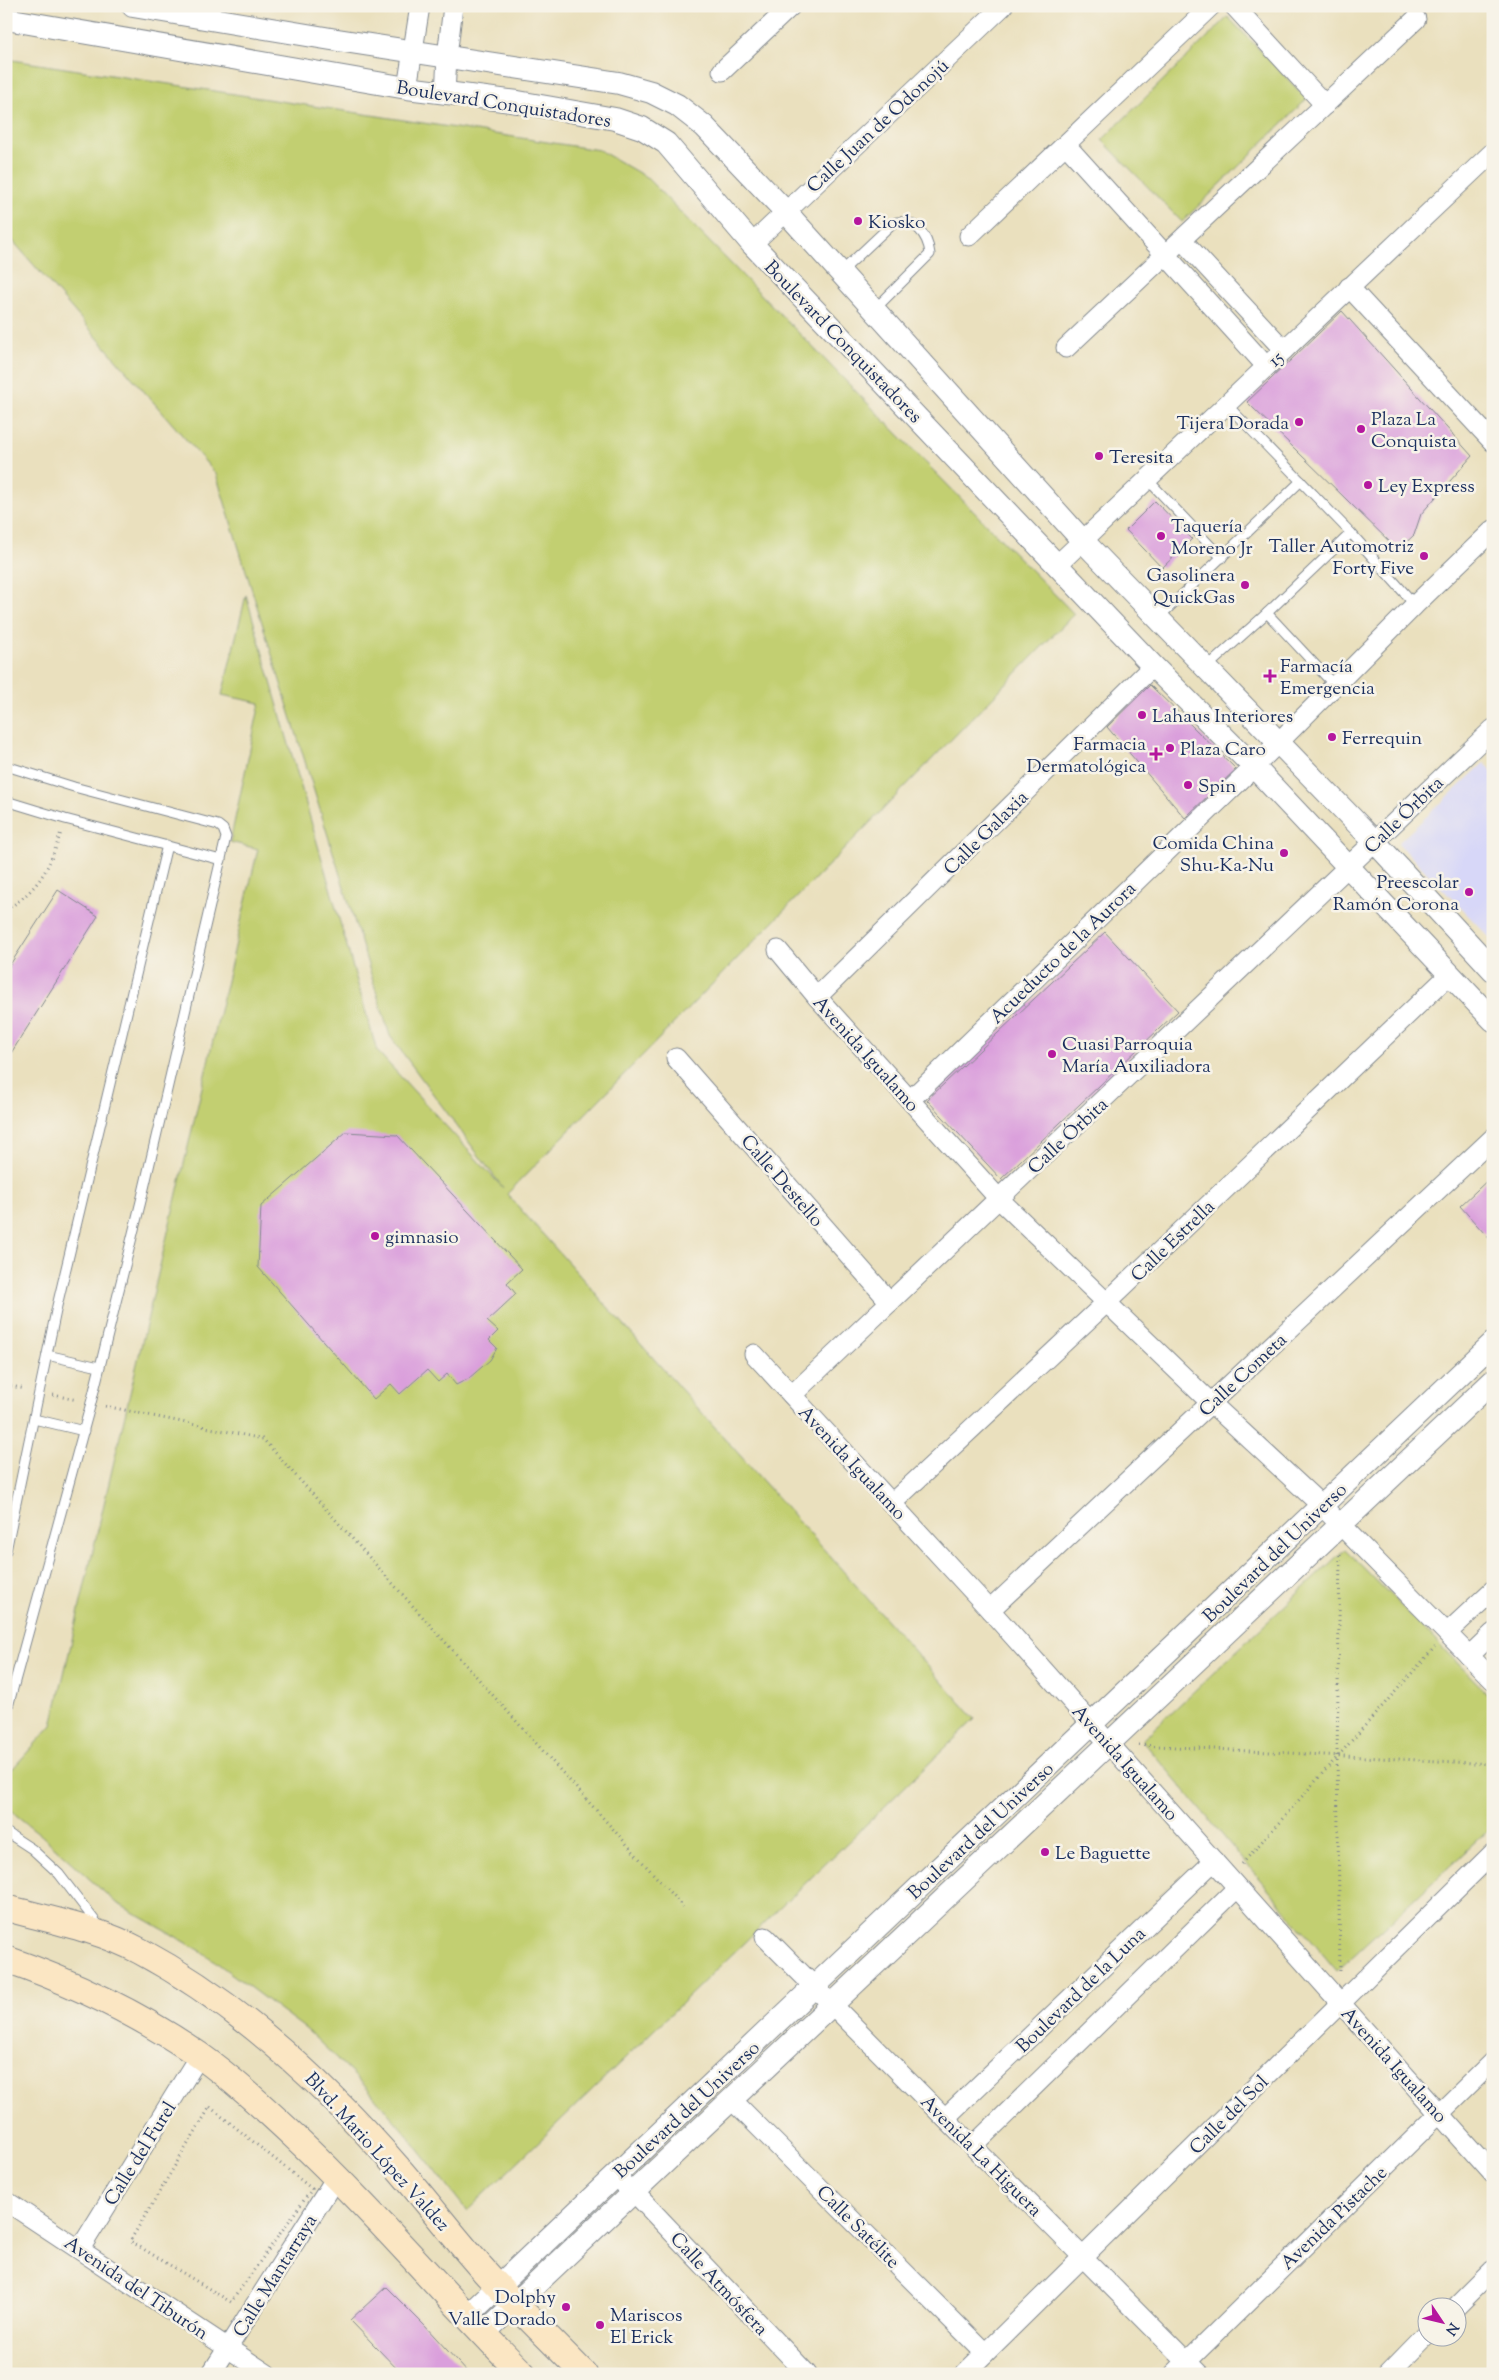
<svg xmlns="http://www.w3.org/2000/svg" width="1499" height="2380" font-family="'Sorts Mill Goudy',serif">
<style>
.built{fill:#d7d7f8}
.green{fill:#c2cf71;stroke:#6e7f68}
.building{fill:#da9fdc}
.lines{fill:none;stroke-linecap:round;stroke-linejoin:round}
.service-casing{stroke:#82888e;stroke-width:11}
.minor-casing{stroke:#82888e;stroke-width:21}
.tertiary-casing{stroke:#82888e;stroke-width:24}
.secondary-casing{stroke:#82888e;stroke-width:28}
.path{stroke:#82888e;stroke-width:3;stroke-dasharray:1 4;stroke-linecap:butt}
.service{stroke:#fff;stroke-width:9}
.minor{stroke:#fff;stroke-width:19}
.tertiary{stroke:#fff;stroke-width:22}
.secondary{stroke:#fbe6c3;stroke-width:26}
.poi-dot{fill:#b5179e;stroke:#f7f3e8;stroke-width:2}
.labels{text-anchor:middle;stroke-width:5;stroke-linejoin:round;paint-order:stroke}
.street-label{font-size:19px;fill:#1b2f5e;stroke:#f7f3e8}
.poi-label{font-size:19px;fill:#1b2f5e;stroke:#f7f3e8;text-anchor:start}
</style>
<rect width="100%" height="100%" fill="#f7f3e8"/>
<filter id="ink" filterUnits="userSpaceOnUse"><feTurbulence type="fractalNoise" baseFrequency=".02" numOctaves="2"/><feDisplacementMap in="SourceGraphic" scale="10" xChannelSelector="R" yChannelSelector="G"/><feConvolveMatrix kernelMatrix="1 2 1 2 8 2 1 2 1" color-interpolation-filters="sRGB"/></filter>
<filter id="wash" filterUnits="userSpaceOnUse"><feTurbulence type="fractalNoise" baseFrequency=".0096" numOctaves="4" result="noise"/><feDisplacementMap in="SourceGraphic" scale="20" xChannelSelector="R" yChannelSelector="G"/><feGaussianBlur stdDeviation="1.12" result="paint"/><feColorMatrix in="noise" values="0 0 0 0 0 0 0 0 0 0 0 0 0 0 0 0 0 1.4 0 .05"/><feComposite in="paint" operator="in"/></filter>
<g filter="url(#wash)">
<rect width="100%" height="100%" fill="#eae0be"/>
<!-- built -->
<polygon class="built" points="1484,763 1493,772 1493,941 1398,843"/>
<!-- green -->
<g class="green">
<polygon points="1228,17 1307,99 1182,222 1102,140"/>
<polygon points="6,59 599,150 646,177 1074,614 507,1194 975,1719 467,2211 408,2136 363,2084 307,2030 201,1951 115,1902 41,1835 6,1807 6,1776 52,1725 258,849 230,842 260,703 222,695 246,595 377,1051 503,1188 390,1036 216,474 6,233"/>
<polygon points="1345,1549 1493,1699 1493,1826 1337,1971 1142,1740"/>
</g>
<g id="blocks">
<!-- building -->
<g class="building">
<polygon points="1342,311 1472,456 1421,514 1414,535 1398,550 1247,402"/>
<polygon points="1155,501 1192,539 1162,568 1126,530"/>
<polygon points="1150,685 1236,769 1185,818 1107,727"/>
<polygon points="58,890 98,916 6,1061 6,971"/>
<polygon points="1105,932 1178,1011 1001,1179 927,1100"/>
<polygon points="346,1132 397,1135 522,1269 507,1283 516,1294 487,1321 498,1331 489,1340 497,1348 490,1360 468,1379 456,1385 447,1374 438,1382 427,1370 400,1394 391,1384 374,1399 258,1267 261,1206"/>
<polygon points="1493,1175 1493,1243 1460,1206"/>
<polygon points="386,2287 424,2325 469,2374 402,2374 350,2320"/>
</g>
</g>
</g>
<g filter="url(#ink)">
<use href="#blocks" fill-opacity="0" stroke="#82888e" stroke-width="1"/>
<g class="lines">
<defs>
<g id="service">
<path d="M840 273 893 223C914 217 928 235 930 254L874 310"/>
<polyline points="1226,404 1351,533 1415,605"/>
<polyline points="1148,480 1222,558"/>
<polyline points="1267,613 1335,686"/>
<polyline points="1157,619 1301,481"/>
<polyline points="1206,668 1267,613 1351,533"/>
<polyline points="6,766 74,787 218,825 223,829 226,837 142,1197 91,1403 6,1714"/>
<polyline points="6,801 65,819 221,860"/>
<polyline points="47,1355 99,1367"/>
<polyline points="34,1419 84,1431"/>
<polyline points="6,1551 57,1306 167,845"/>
<polyline points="6,1832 32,1849 59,1874 99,1926"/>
</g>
<g id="minor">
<polyline points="1234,6 1325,105"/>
<polyline points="722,71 791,6"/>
<polyline points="407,88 420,6"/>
<polyline points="445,94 447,57 453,6"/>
<polyline points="1066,145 1266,366"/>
<polyline points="969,236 1211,6"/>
<polyline points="1182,240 1284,350"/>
<polyline points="752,244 1003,6"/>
<polyline points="1349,287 1493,442"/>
<polyline points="1066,348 1416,19"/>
<polyline points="1057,565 1493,152"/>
<polyline points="778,950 817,997 999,1199 1211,1403 1322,1506 1493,1680"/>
<polyline points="817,997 1153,666"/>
<polyline points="676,1058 890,1302"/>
<polyline points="910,1100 1254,767 1415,605 1493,530"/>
<polyline points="754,1354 990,1610 1493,2174"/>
<polyline points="792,1395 1493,729"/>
<polyline points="892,1503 1107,1302 1449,975"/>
<polyline points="990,1610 1493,1138"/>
<polyline points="1447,1633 1493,1590"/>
<polyline points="1469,1656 1493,1633"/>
<polyline points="765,1937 1199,2374"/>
<polyline points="732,2100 985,2353"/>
<polyline points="945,2118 1214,1861"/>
<polyline points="973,2146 1237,1888"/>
<polyline points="622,2183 634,2192 807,2374"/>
<polyline points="6,2201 267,2374"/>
<polyline points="80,2249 199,2056"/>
<polyline points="1455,2308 1493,2270"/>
<polyline points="211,2374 337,2176"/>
<polyline points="964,2374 1493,1853"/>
<polyline points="1174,2374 1493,2061"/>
<polyline points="1388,2374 1426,2335"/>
</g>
<g id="tertiary">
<polyline points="133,6 331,39 619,83 651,92 677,105 704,126 785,211 1082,540 1375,842 1493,970"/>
<polyline points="6,19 407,88 518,102 615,119 642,128 666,143 752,244 1153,666 1254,767 1493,1020"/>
<polyline points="466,2317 1493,1343"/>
<polyline points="483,2334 1493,1381"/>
</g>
<g id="secondary">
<path d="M6 1908C51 1920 99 1929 140 1951 239 2004 325 2084 398 2168 432 2207 463 2250 499 2287 527 2317 556 2345 584 2374"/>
<path d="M6 1959C75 1983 139 2014 199 2055 233 2079 264 2108 294 2136 374 2211 445 2296 523 2374"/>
</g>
</defs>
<!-- service casing -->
<use href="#service" class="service-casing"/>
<!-- minor casing -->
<use href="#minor" class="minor-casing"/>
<!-- tertiary casing -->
<use href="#tertiary" class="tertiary-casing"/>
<!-- secondary casing -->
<use href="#secondary" class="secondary-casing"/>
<!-- path -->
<g class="path">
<path d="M6 910C40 888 49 869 61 832"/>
<polyline points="6,1385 25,1389"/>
<polyline points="53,1395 77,1400"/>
<polyline points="105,1406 263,1439 683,1907"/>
<polyline points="1340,1555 1337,1755 1340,1974"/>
<polyline points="1139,1745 1493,1764"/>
<polyline points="1242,1864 1435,1647"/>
<polygon points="210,2107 312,2189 231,2302 130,2241"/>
</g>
<!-- service -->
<use href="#service" class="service"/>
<!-- minor -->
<use href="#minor" class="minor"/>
<!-- tertiary -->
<use href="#tertiary" class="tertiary"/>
<!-- secondary -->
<use href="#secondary" class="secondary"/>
</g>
</g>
<!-- markers -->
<g class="poi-dot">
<circle cx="858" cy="221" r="5"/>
<circle cx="1299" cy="422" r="5"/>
<circle cx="1361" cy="429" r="5"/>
<circle cx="1099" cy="456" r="5"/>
<circle cx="1368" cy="485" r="5"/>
<circle cx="1161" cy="536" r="5"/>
<circle cx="1424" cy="556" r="5"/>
<circle cx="1245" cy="585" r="5"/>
<path d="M1267.5 668.5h5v5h5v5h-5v5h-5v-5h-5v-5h5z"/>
<circle cx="1142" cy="715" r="5"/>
<circle cx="1332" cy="737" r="5"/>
<circle cx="1170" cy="748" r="5"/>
<path d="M1153.5 746.5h5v5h5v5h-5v5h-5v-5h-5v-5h5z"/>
<circle cx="1188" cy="785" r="5"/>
<circle cx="1284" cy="853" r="5"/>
<circle cx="1469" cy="892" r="5"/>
<circle cx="1052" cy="1054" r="5"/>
<circle cx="375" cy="1236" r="5"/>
<circle cx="1045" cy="1852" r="5"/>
<circle cx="566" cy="2307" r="5"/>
<circle cx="600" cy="2325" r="5"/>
</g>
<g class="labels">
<!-- street labels -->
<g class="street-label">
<text transform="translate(504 103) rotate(9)" y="7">Boulevard Conquistadores</text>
<text transform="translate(877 125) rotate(-43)" y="7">Calle Juan de Odonojú</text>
<text transform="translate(844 341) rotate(46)" y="7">Boulevard Conquistadores</text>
<text transform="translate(1275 358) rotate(-43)" y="7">15</text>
<text transform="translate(1403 814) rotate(-44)" y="7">Calle Órbita</text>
<text transform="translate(985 832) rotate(-45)" y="7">Calle Galaxia</text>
<text transform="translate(1062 952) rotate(-44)" y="7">Acueducto de la Aurora</text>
<text transform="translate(867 1053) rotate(48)" y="7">Avenida Igualamo</text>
<text transform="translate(1067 1135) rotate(-43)" y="7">Calle Órbita</text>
<text transform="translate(783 1180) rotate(49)" y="7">Calle Destello</text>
<text transform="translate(1172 1240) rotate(-44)" y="7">Calle Estrella</text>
<text transform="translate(1242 1374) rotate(-43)" y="7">Calle Cometa</text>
<text transform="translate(853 1462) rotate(47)" y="7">Avenida Igualamo</text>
<text transform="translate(1274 1552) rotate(-44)" y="7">Boulevard del Universo</text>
<text transform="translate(1126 1762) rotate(48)" y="7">Avenida Igualamo</text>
<text transform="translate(980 1830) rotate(-43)" y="7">Boulevard del Universo</text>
<text transform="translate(1080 1989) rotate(-44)" y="7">Boulevard de la Luna</text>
<text transform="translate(1395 2064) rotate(48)" y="7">Avenida Igualamo</text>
<text transform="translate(686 2109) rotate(-43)" y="7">Boulevard del Universo</text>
<text transform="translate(1228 2114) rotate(-45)" y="7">Calle del Sol</text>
<text transform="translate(378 2151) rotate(48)" y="7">Blvd. Mario López Valdez</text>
<text transform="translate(139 2153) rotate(-58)" y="7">Calle del Furel</text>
<text transform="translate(982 2155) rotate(45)" y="7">Avenida La Higuera</text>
<text transform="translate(1333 2217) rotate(-44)" y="7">Avenida Pistache</text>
<text transform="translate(859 2226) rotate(45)" y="7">Calle Satélite</text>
<text transform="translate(274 2275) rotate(-58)" y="7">Calle Mantarraya</text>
<text transform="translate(720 2283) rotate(47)" y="7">Calle Atmósfera</text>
<text transform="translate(137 2287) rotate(34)" y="7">Avenida del Tiburón</text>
</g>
<!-- poi labels -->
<g class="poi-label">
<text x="868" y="228">Kiosko</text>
<text x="1371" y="425">Plaza La<tspan x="1371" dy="22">Conquista</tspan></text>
<text x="1289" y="429" text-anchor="end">Tijera Dorada</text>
<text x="1109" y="463">Teresita</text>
<text x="1378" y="492">Ley Express</text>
<text x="1171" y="532">Taquería<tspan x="1171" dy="22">Moreno Jr</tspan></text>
<text x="1414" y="552" text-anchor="end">Taller Automotriz<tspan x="1414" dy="22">Forty Five</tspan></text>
<text x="1235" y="581" text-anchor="end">Gasolinera<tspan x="1235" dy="22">QuickGas</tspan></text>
<text x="1280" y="672">Farmacía<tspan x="1280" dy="22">Emergencia</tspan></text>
<text x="1152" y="722">Lahaus Interiores</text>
<text x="1342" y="744">Ferrequin</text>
<text x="1146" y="750" text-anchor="end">Farmacia<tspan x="1146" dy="22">Dermatológica</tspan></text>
<text x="1180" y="755">Plaza Caro</text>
<text x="1198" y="792">Spin</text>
<text x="1274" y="849" text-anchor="end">Comida China<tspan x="1274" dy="22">Shu-Ka-Nu</tspan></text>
<text x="1459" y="888" text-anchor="end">Preescolar<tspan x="1459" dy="22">Ramón Corona</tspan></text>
<text x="1062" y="1050">Cuasi Parroquia<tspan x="1062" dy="22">María Auxiliadora</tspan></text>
<text x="385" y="1243">gimnasio</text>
<text x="1055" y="1859">Le Baguette</text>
<text x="556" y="2303" text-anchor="end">Dolphy<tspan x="556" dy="22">Valle Dorado</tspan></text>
<text x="610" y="2321">Mariscos<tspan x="610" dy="22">El Erick</tspan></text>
</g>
</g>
<!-- margin -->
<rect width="1499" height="2380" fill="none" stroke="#f7f3e8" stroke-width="25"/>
<!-- north arrow -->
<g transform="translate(1442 2322) rotate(125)"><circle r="24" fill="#f7f3e8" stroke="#9fa5b1"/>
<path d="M0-4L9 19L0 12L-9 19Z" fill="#b5179e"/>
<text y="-8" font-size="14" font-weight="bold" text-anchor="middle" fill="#1b2f5e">N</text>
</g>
</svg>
